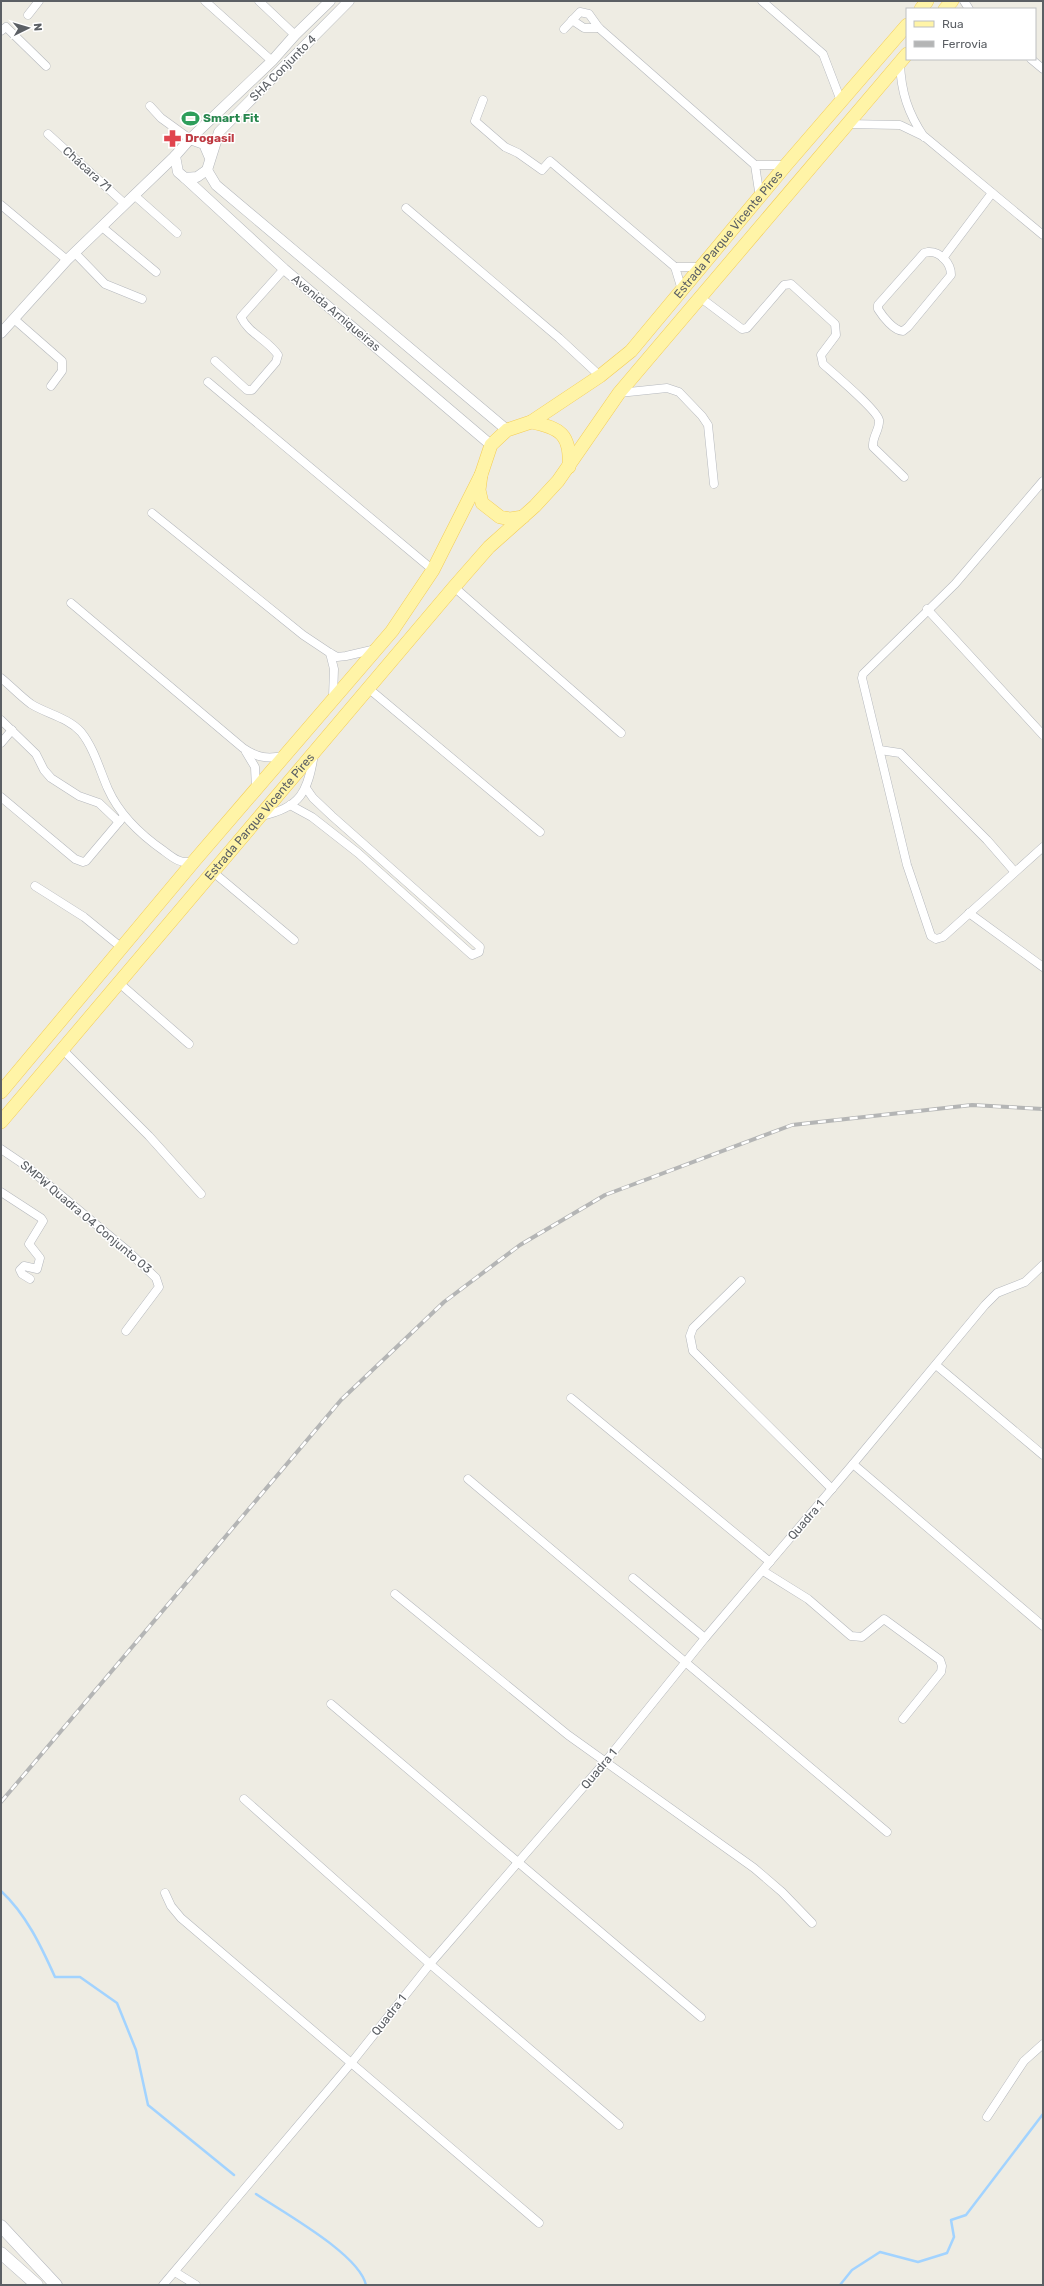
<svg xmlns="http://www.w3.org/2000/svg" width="1044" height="2286" font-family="Rubik,sans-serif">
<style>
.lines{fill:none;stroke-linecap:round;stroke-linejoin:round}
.stream{stroke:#a2d3ff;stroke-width:2.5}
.minor-casing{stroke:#b5b8bd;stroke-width:9}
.tertiary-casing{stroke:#b5b8bd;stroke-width:11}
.secondary-casing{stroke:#b6b9bf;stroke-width:13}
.primary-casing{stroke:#f4cd56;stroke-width:14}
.minor{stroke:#fff;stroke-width:8}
.tertiary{stroke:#fff;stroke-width:10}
.secondary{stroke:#fff;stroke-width:12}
.primary{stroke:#fff4a7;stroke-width:13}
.rail-casing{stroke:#b4b5b5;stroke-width:4}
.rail{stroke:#fff;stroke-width:2.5;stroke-dasharray:8;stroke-linecap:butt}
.labels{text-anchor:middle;stroke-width:3;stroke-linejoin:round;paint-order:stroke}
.street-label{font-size:12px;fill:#5b5f64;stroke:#fff}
.leisure-label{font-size:12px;font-weight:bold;fill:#27864d;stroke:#fff;text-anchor:start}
.health-label{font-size:12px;font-weight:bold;fill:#be3a42;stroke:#fff;text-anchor:start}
</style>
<rect width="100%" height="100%" fill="#eeece3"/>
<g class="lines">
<!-- stream -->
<g class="stream">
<path d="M1 1891C26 1914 41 1946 55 1977H80L117 2003 136 2050 148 2105 234 2175"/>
<path d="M256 2194C284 2213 359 2254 366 2285"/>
<polyline points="840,2285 852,2270 880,2252 918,2262 947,2253 954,2237 951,2220 966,2215 1043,2114"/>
</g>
<defs>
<g id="minor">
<polyline points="205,1 272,61"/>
<polyline points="259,1 295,35"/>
<polyline points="762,1 823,54 841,101"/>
<polyline points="964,1 969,9"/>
<polyline points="28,15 39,1"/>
<polyline points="572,20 584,28 599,28"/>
<polyline points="564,29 580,12 589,14 599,28 755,165 786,165"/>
<polyline points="1,31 6,27 46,66"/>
<polyline points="1031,59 1043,69"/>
<path d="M900 63C901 92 908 113 924 137"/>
<polyline points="483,100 475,121 505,147 518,153 542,170 550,161 675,267 682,290"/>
<polyline points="150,106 161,118 190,139"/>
<polyline points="846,124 900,125 925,137 1043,235"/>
<polyline points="48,134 125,204"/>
<polyline points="755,165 760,198"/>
<polyline points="134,195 177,233"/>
<polyline points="1,205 67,260"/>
<polyline points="406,208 559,338 600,376"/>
<polyline points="102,227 156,272"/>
<path d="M928 252C940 251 951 263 951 275L908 327 903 331C894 331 883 317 878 309V305L924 253Z"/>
<polyline points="75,253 105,284 142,299"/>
<polyline points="943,258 992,193"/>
<polyline points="675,267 699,267"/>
<path d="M701 298 742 329 747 328 784 285 791 284 835 324 836 335 821 355 823 364C833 373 877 410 879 420 880 430 872 436 873 447L904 477"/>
<polyline points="14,319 62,361 62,371 51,386"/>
<path d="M215 361 247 390H252L276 362 278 355C268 340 248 333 241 317L284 269"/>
<polyline points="208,382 433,570"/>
<polyline points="619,393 667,388 679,392 702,416 708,425 714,484"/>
<polyline points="1043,481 955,584 863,674 862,678 907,865 931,936 936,939 943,937 1043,847"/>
<polyline points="152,513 303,635 330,653 337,657 346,656 376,649"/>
<polyline points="454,587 621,733"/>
<path d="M71 603 243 748C258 758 267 759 284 756"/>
<polyline points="927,609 1043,735"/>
<polyline points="330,653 334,669 333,697"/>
<path d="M1 678C11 686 20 696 31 704 47 714 67 717 81 732 94 748 100 771 108 789 120 816 141 835 164 851 173 858 183 866 194 860"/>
<polyline points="368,688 540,832"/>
<polyline points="1,720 36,754 44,770 51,778 79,796 99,803 119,822"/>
<polyline points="1,743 12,730"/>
<polyline points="880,750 900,753 987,840 1014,871"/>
<polyline points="246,752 255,767 256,789"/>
<polyline points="1,797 75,859 83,862 86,861 124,816"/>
<polyline points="290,805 312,817 358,853 472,955 479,952 480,947 332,816 313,798 306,788"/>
<path d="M261 816C301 808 308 791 314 754"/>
<polyline points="213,872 294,940"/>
<polyline points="35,886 84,917 122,948"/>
<polyline points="969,913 1043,967"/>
<polyline points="118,982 189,1044"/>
<polyline points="62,1049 149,1136 201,1194"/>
<polyline points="1,1149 26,1166 129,1252 156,1278 159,1287 126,1331"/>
<polyline points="1,1192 41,1218 43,1221 29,1244 40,1258 37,1269 24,1266 20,1270 22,1274 30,1279"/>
<polyline points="741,1281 693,1328 690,1336 693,1351 832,1489"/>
<polyline points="936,1365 1043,1455"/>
<polyline points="571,1398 770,1562"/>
<polyline points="853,1464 1043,1626"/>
<polyline points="468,1479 887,1832"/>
<polyline points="763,1571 808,1599 851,1636 862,1637 884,1619 940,1660 942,1666 941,1672 903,1719"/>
<polyline points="633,1578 705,1638"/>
<polyline points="395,1594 568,1735 754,1868 782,1892 812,1923"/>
<polyline points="331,1704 701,2017"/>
<polyline points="244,1799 430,1964 619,2125"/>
<polyline points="165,1893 171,1906 181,1918 539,2223"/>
<polyline points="987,2117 1024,2061 1043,2044"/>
<polyline points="175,2272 196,2285"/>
<polyline points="163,2285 352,2062 430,1964 605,1762 705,1638 853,1464 985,1305 997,1293 1025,1282 1043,1265"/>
</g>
<g id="tertiary">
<polyline points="190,139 272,61 295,35 330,1"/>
<polyline points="210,158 204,144 190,139 175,156 178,172 185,178 197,177 207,170 219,132 349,1"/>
<polyline points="207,170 216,185 507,430"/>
<polyline points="185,178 284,269 491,445"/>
<polyline points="1,333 67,260 175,156"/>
</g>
<g id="secondary">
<polyline points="1,2226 56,2285"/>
<polyline points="1,2253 37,2285"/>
</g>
<g id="primary">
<polyline points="921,9 927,1"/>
<polyline points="945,9 952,1"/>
<path d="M531 422C560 428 571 434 569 467"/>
<path id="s1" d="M523 517 510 519 500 517 482 503 479 490 481 475 491 445 507 430 531 422 600 376 631 351 786 165 907 25"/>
<polyline points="1,1092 195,860 392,631 433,570 481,475"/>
<path id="s2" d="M1 1122 454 587 489 547 535 506 558 481 619 393 907 54"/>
</g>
</defs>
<!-- minor casing -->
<use href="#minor" class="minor-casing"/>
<!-- tertiary casing -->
<use href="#tertiary" class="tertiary-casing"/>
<!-- secondary casing -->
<use href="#secondary" class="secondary-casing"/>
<!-- primary casing -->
<use href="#primary" class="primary-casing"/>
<!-- minor -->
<use href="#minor" class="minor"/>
<!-- tertiary -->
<use href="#tertiary" class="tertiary"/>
<!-- secondary -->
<use href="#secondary" class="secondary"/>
<!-- primary -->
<use href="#primary" class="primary"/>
<defs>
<polyline id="rail" points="1,1802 341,1400 444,1302 520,1245 605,1195 792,1125 972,1105 1043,1109"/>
</defs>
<!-- rail casing -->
<use href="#rail" class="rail-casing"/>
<!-- rail -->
<use href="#rail" class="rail"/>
</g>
<!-- icons -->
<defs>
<symbol id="stadium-bare" viewBox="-9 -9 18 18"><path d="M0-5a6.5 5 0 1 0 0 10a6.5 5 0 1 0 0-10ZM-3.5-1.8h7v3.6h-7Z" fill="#2e9e5b" stroke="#fff" stroke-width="2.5" paint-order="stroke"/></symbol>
<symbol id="pharmacy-bare" viewBox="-9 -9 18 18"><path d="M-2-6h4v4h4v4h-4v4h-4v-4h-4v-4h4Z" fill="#e0444e" stroke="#fff" stroke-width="2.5" paint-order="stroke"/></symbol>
</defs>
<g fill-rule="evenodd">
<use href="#stadium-bare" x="178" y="106" width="25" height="25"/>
<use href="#pharmacy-bare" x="160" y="126" width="25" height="25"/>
</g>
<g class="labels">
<!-- street labels -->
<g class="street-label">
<text transform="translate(283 68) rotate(-45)" y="4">SHA Conjunto 4</text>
<text transform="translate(87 169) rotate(42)" y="4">Chácara 71</text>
<text dy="4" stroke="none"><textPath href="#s1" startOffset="428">Estrada Parque Vicente Pires</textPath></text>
<text transform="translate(336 313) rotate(40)" y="4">Avenida Arniqueiras</text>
<text dy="4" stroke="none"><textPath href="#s2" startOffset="400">Estrada Parque Vicente Pires</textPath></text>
<text transform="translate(86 1217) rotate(40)" y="4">SMPW Quadra 04 Conjunto 03</text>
<text transform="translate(806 1520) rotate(-49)" y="4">Quadra 1</text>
<text transform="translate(599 1769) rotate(-50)" y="4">Quadra 1</text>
<text transform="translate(389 2015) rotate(-52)" y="4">Quadra 1</text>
</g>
<!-- leisure labels -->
<g class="leisure-label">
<text x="203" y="122">Smart Fit</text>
</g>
<!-- health labels -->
<g class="health-label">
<text x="185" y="142">Drogasil</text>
</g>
</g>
<!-- border -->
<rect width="1044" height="2286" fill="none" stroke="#5b5f64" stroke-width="4"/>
<!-- legend -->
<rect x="906" y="8" width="130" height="52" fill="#ffffff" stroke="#bdbfc1"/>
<rect x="914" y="21" width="20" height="6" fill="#fff4a7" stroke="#bdbfc1"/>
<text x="942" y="28" font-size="12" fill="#5b5f64">Rua</text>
<rect x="914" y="41" width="20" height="6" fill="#b4b5b5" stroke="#bdbfc1"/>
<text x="942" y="48" font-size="12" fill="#5b5f64">Ferrovia</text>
<!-- north arrow -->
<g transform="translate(28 28) rotate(85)" stroke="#ffffff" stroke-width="3" paint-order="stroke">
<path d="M0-3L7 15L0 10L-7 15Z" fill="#5b5f64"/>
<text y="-6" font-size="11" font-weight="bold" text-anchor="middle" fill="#5b5f64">N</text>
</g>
</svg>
